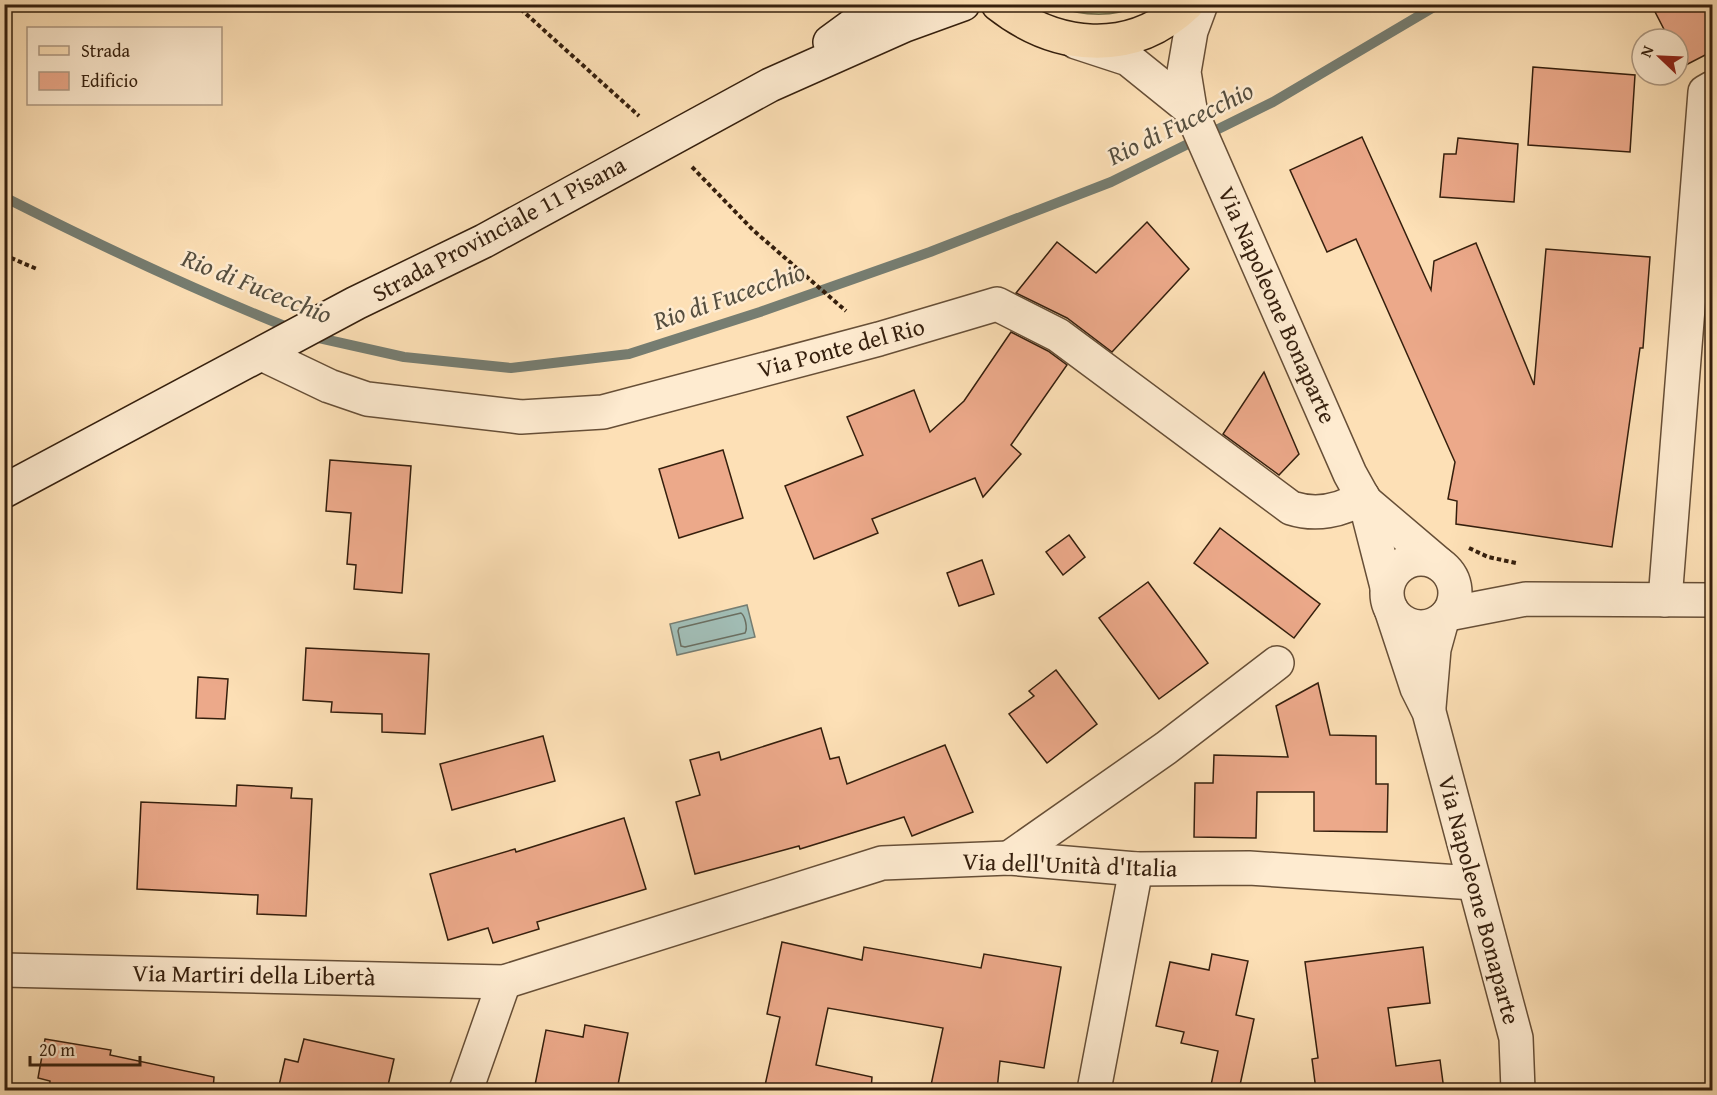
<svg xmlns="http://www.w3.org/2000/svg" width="1717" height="1095" font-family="'Gentium Book Plus',serif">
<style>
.green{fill:#bcc391;stroke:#78714f;stroke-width:1.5}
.water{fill:#a1bcb4;stroke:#767d71;stroke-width:1.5}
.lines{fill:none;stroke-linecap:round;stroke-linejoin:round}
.shore{stroke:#6b6e60;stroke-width:1.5}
.stream{stroke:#767d71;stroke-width:10}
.building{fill:#eca98a;stroke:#351f0d;stroke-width:1.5}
.minor-casing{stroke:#674f37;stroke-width:36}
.secondary-casing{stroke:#351f0d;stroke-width:36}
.primary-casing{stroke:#351f0d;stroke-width:36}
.path{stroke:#351f0d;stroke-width:4;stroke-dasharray:4.5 3;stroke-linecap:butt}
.minor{stroke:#feebd0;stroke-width:33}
.secondary{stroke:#feebd0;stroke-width:33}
.primary{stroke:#fde0b6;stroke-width:33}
.labels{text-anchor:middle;stroke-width:5;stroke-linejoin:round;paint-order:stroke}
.street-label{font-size:24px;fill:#351f0d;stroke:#feebd0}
.water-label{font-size:26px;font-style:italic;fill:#554e3f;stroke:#feebd0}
</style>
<rect width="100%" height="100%" fill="#fde0b6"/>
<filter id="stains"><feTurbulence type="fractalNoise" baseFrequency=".00333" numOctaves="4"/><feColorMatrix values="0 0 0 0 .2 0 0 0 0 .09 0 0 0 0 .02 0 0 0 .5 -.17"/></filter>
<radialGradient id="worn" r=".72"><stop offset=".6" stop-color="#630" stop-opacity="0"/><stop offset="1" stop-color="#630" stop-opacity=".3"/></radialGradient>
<!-- green -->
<path class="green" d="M1051 5H1139C1111 19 1079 15 1051 5Z"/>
<!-- water -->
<polygon class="water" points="747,605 755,637 677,655 670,624"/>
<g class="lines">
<!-- shore -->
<path class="shore" d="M741 613C745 616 748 628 745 633L685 647 681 646 678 631 679 628Z"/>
<!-- stream -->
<g class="stream">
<path d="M4 197C99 245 194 290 292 329"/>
<polyline points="310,336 404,357 511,368 629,354 760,312 930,252 1111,182 1273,102 1439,4"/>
</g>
</g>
<!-- building -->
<g class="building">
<polygon points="1651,4 1713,4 1713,51 1684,66 1678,55 1678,39 1669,39"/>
<polygon points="1533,67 1635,75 1630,152 1528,145"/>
<polygon points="1362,137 1431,290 1434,261 1476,243 1534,385 1546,249 1650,257 1643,348 1640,348 1612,547 1456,524 1457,501 1448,499 1455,462 1356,239 1327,252 1290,170"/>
<polygon points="1458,138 1518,144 1514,202 1440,197 1444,154 1456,154"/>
<polygon points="1147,222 1189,269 1112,352 1067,318 1016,293 1057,242 1096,273"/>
<polygon points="1011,332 1048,351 1067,365 1011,445 1021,454 983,497 975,478 872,519 878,533 814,559 785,486 863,455 847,417 914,390 930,432 964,401"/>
<polygon points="1264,372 1299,454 1279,475 1223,434"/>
<polygon points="723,450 743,518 679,538 659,469"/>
<polygon points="330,460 411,466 402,593 354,589 356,565 347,564 351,513 326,511"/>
<polygon points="1220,528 1320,604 1294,638 1194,563"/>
<polygon points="1069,535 1085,557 1063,575 1046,552"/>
<polygon points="982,560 994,594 959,606 947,573"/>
<polygon points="1148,582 1208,663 1159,699 1099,618"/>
<polygon points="306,648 429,654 425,734 382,732 382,714 331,712 332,702 303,700"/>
<polygon points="1056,670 1097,724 1047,763 1009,714 1034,696 1029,691"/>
<polygon points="198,677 228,679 225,719 196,718"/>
<polygon points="1318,683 1330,735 1376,736 1376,784 1388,784 1387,832 1314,831 1314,792 1257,792 1256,838 1194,837 1195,783 1213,783 1214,755 1288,757 1276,706"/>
<polygon points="821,728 830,759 839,757 847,784 945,745 973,812 912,836 904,817 800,849 799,846 695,874 676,802 700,795 690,760 719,752 721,760"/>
<polygon points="543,736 555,781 452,810 440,764"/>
<polygon points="237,785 292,788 291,798 312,799 306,916 257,914 258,895 137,889 141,802 236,806"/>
<polygon points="624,818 646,889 537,922 539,929 493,943 488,928 448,940 430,874 515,849 516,852"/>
<polygon points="782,942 862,960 864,947 981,968 984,954 1061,967 1044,1068 1000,1061 997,1090 930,1090 943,1028 828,1008 816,1065 872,1077 871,1090 764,1090 780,1017 767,1014"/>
<polygon points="1423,947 1430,1003 1388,1008 1396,1066 1440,1060 1444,1090 1316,1090 1312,1059 1318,1058 1305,962"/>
<polygon points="1212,954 1248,961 1236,1015 1254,1019 1239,1090 1210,1090 1218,1051 1181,1043 1184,1032 1156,1026 1170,962 1209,970"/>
<polygon points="585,1025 628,1033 617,1090 534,1090 546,1030 583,1037"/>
<polygon points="45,1039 111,1050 110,1055 214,1077 213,1090 49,1090 50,1081 38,1078"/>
<polygon points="304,1039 394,1059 387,1090 278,1090 285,1059 298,1062"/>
</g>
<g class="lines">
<defs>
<g id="minor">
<polyline points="1201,4 1191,31 1184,72 1190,109 1350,474 1365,501 1387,587"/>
<polyline points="1076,42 1128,59 1190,109"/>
<path d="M262 354 329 386 367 399 521 417 603 412 879 339 997 304 1058 335 1291 508C1316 516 1341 511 1363 497"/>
<polyline points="1365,501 1438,563"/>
<circle cx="1421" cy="593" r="34"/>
<polyline points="1665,600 1705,92 1712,88"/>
<polyline points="1391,609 1417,688 1429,712 1516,1038 1518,1090"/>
<polyline points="1448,614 1526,599 1712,600"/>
<polyline points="1429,707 1434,649 1442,620"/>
<polyline points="1009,858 1166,748 1277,663"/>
<polyline points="4,970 504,982 882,863 1009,858 1136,869 1249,868 1474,883"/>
<polyline points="466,1090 504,982"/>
<polyline points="1094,1090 1136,869"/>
</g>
<g id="secondary">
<polyline points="830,42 882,4"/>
<polyline points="4,491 356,303 484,241 770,85 905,25 963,4"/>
</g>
<path id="primary" d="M998 4C1055 49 1130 58 1187 4"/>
</defs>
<!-- minor casing -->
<use href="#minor" class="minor-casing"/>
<!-- secondary casing -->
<use href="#secondary" class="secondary-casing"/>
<!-- primary casing -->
<use href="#primary" class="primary-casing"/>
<!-- path -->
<g class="path">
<polyline points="515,4 639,116"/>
<polyline points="692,167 753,230 846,311"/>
<polyline points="4,255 37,269"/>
<polyline points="1469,548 1488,557 1516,563"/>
</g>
<!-- minor -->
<use href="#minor" class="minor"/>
<!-- secondary -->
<use href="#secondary" class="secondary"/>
<!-- primary -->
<use href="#primary" class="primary"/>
</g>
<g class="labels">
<!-- street labels -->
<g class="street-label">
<text transform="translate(499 229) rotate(-28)" y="8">Strada Provinciale 11 Pisana</text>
<text transform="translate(1277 305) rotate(66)" y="8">Via Napoleone Bonaparte</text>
<text transform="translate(841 348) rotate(-15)" y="8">Via Ponte del Rio</text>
<text transform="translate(1070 865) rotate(2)" y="8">Via dell'Unità d'Italia</text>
<text transform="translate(1479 900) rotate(75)" y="8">Via Napoleone Bonaparte</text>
<text transform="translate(254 975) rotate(1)" y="8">Via Martiri della Libertà</text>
</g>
<!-- water labels -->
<g class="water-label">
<text transform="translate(1180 123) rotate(-26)" y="9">Rio di Fucecchio</text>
<text transform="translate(257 286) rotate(22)" y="9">Rio di Fucecchio</text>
<text transform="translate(729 296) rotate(-19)" y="9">Rio di Fucecchio</text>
</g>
</g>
<!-- margin -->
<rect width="1717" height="1095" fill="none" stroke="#fde0b6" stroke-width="24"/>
<rect x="6" y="6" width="1705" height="1083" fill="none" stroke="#351f0d" stroke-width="3"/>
<rect x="12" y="12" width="1693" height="1071" fill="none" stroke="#351f0d" stroke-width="1.5"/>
<!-- legend -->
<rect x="27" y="27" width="195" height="78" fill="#feebd0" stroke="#ae9982" stroke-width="1.5"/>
<rect x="39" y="46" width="30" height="9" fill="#fde0b6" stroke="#ae9982" stroke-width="1.5"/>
<text x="81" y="57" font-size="18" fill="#351f0d">Strada</text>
<rect x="39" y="72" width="30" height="18" fill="#eca98a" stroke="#ae9982" stroke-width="1.5"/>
<text x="81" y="87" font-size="18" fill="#351f0d">Edificio</text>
<!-- north arrow -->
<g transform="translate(1660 57) rotate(293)"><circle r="28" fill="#feebd0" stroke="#ae9982" stroke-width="1.5"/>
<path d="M0-4.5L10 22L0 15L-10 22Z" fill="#8f2418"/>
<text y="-9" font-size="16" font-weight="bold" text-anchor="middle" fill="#351f0d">N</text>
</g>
<!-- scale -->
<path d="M30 1056v9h110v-9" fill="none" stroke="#351f0d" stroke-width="3"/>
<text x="39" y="1056" font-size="18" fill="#351f0d" stroke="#feebd0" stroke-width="4.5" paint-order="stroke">20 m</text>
<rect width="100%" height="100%" filter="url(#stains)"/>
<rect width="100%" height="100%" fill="url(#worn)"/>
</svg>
